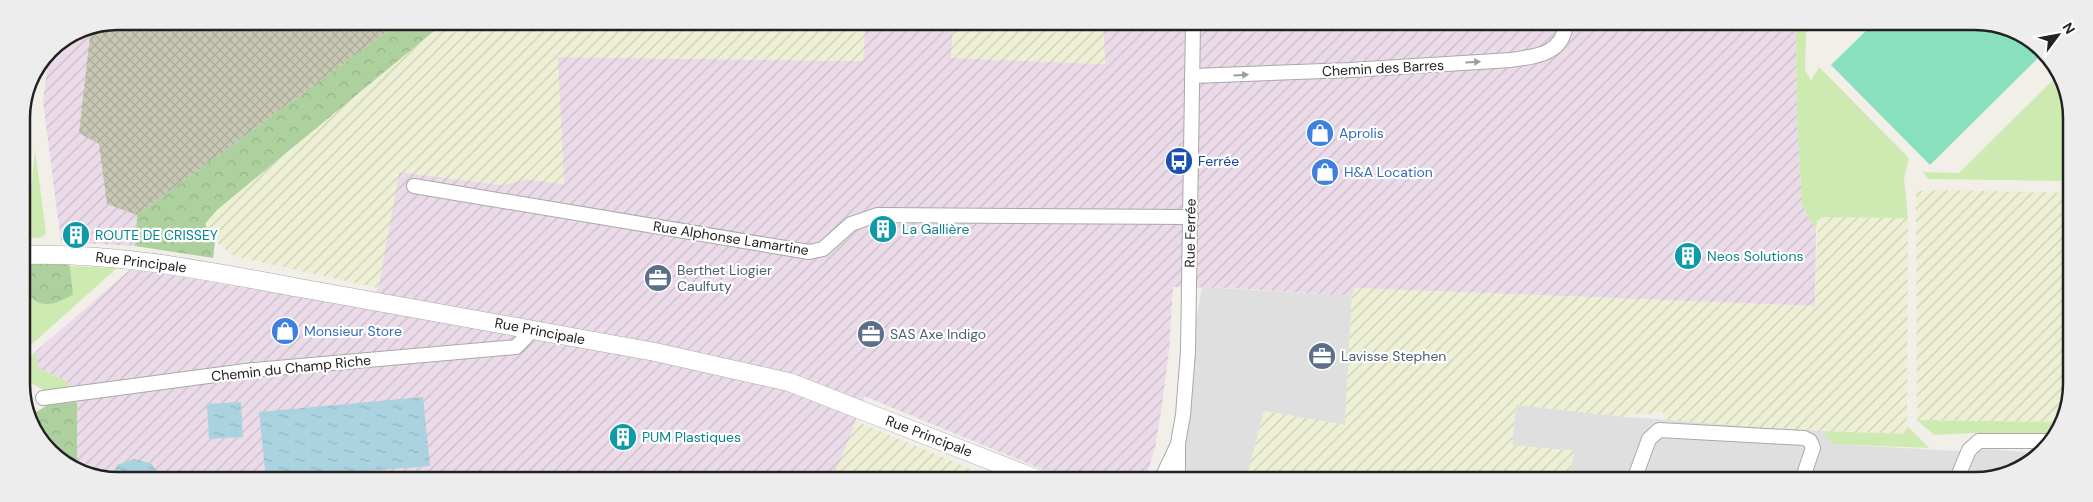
<svg xmlns="http://www.w3.org/2000/svg" width="2093" height="502" font-family="'DM Sans',sans-serif">
<style>
.residential{fill:#e0dfdf}
.industrial{fill:url(#industrial-furrows)}
.construction{fill:url(#construction-cross-hatch)}
.farmland{fill:url(#farmland-furrows)}
.grass{fill:#cdebb0}
.forest{fill:url(#forest-crowns)}
.pitch{fill:#88e0be}
.water{fill:url(#water-ripples)}
.lines{fill:none;stroke-linecap:round;stroke-linejoin:round}
.minor-casing{stroke:#a9a9a9;stroke-width:16}
.tertiary-casing{stroke:#a9a9a9;stroke-width:19}
.minor{stroke:#fff;stroke-width:14}
.tertiary{stroke:#fff;stroke-width:18}
.oneway{fill:#9c9c9c}
.labels{text-anchor:middle;stroke-width:4.5;stroke-linejoin:round;paint-order:stroke}
.street-label{font-size:14px;fill:#222;stroke:#fff}
.shop-label{font-size:14px;fill:#366cbe;stroke:#fff;text-anchor:start}
.transit-label{font-size:14px;fill:#164399;stroke:#fff;text-anchor:start}
.culture-label{font-size:14px;fill:#0d838f;stroke:#fff;text-anchor:start}
.service-label{font-size:14px;fill:#4e5e75;stroke:#fff;text-anchor:start}
.rim{fill:none;stroke:#222;stroke-width:2.5}
</style>
<defs>
<pattern id="industrial-furrows" width="10" height="10" patternUnits="userSpaceOnUse" patternTransform="scale(1.25)"><rect width="10" height="10" fill="#ebdbe8"/><path d="M-1 1l2-2M0 10L10 0M9 11l2-2" fill="none" stroke="#c9bcc7"/></pattern>
<pattern id="construction-cross-hatch" width="8" height="8" patternUnits="userSpaceOnUse" patternTransform="scale(1.25)"><rect width="8" height="8" fill="#c7c7b4"/><path d="M0 0l8 8M0 8l8-8" fill="none" stroke="#abab9a"/></pattern>
<pattern id="farmland-furrows" width="10" height="10" patternUnits="userSpaceOnUse" patternTransform="scale(1.25)"><rect width="10" height="10" fill="#eef0d5"/><path d="M-1 1l2-2M0 10L10 0M9 11l2-2" fill="none" stroke="#ccceb7"/></pattern>
<pattern id="forest-crowns" width="20" height="18" patternUnits="userSpaceOnUse" patternTransform="scale(1.25)"><rect width="20" height="18" fill="#add19e"/><path d="M2 6a3 3 0 1 1 6 0M12 15a3 3 0 1 1 6 0" fill="none" stroke="#95b388"/></pattern>
<pattern id="water-ripples" width="26" height="14" patternUnits="userSpaceOnUse" patternTransform="scale(1.25)"><rect width="26" height="14" fill="#aad3df"/><path d="M2 4q2-2 4 0t4 0M15 11q2-2 4 0t4 0" fill="none" stroke="#92b5bf"/></pattern>
</defs>
<rect width="100%" height="100%" fill="#f2efe9"/>
<!-- residential -->
<g class="residential">
<polygon points="1202,287 1352,296 1345,425 1264,411 1246,480 1169,480"/>
<polygon points="1516,405 1627,417 1824,431 1831,444 1957,451 1986,449 2041,453 2039,456 1981,481 1569,480 1574,451 1512,445"/>
</g>
<!-- industrial -->
<g class="industrial">
<polygon points="118,21 400,22 137,215 135,246 61,242 43,102 49,50 81,29"/>
<polygon points="1103,22 1796,23 1797,122 1802,204 1816,230 1815,306 1355,288 1352,296 1230,288 1173,287 1169,350 1162,405 1155,448 1145,480 1068,480 864,396 847,446 832,480 100,479 77,467 77,402 66,381 38,368 36,351 131,269 219,281 364,308 378,288 399,172 503,185 526,179 564,184 557,57 863,61 864,31 953,31 951,58 1105,64"/>
</g>
<!-- construction -->
<polygon class="construction" points="118,21 400,22 137,215 107,204 99,144 79,133 91,27"/>
<!-- farmland -->
<g class="farmland">
<polygon points="445,22 1103,22 1105,64 951,58 953,31 865,31 863,61 558,57 564,184 526,179 503,185 399,172 378,288 234,256 215,241 205,224 217,210"/>
<polygon points="1942,190 2070,193 2070,402 2059,422 1917,420 1916,191"/>
<polygon points="1818,217 1908,218 1907,434 1781,429 1668,420 1662,411 1642,415 1629,413 1627,417 1516,405 1512,445 1574,451 1569,480 1246,480 1264,411 1345,425 1352,296 1355,288 1815,306"/>
<polygon points="856,421 997,480 832,480"/>
</g>
<!-- grass -->
<g class="grass">
<polygon points="1796,23 1818,23 1806,33 1805,70 1811,81 1819,67 1909,158 1904,178 1908,218 1818,217 1816,230 1802,204 1797,122"/>
<polygon points="2057,76 2070,99 2070,181 1928,179 1923,172 1959,173"/>
<polygon points="35,150 46,232 43,237 22,239 22,230 30,203"/>
<polygon points="70,266 117,268 23,352 22,280 28,293 73,295"/>
<polygon points="36,351 38,368 66,381 72,391 48,393 24,378 23,364"/>
<polygon points="1917,420 2059,422 2052,434 1973,433 1934,435"/>
<polygon points="1907,426 1929,448 1831,444 1824,431 1907,434"/>
</g>
<!-- forest -->
<g class="forest">
<polygon points="400,22 445,22 217,210 205,224 215,241 213,258 135,246 137,215"/>
<path d="M59 259 70 266 73 295C67 297 60 302 54 303 28 310 22 281 22 263Z"/>
<polygon points="77,402 77,467 50,452 30,416 49,404"/>
</g>
<!-- pitch -->
<polygon class="pitch" points="1874,23 1993,23 2044,52 1930,165 1831,65"/>
<!-- water -->
<g class="water">
<polygon points="423,397 430,466 266,479 259,412"/>
<polygon points="241,402 243,437 209,439 207,404"/>
<polygon points="134,459 152,464 161,479 109,479 117,465"/>
</g>
<g class="lines">
<defs>
<g id="minor">
<path d="M1192 76 1350 70 1511 60C1538 56 1563 54 1566 23"/>
<polyline points="414,186 809,252 823,249 851,224 877,215 1191,217"/>
<polyline points="43,398 253,370 516,347 526,337 525,328"/>
<polyline points="1161,480 1178,444"/>
<polyline points="1178,480 1178,443 1183,415 1188,351 1193,22"/>
<polyline points="1634,480 1649,439 1659,430 1804,438 1810,441 1813,448 1802,480"/>
<polyline points="1956,481 1969,450 1979,441 2047,441"/>
</g>
<path id="tertiary" d="M22 255C116 252 208 271 300 288 419 309 537 331 655 352L789 382 1040 480"/>
</defs>
<!-- minor casing -->
<use href="#minor" class="minor-casing"/>
<!-- tertiary casing -->
<use href="#tertiary" class="tertiary-casing"/>
<!-- minor -->
<use href="#minor" class="minor"/>
<!-- tertiary -->
<use href="#tertiary" class="tertiary"/>
</g>
<!-- one-way arrows -->
<defs><path id="oneway-solid" d="M-6-.8H1V-3.2L6.5 0L1 3.2V.8H-6Z" transform="scale(1.25)"/></defs>
<g class="oneway">
<use href="#oneway-solid" transform="translate(1473 62) rotate(-4)"/>
<use href="#oneway-solid" transform="translate(1241 75) rotate(-3)"/>
</g>
<!-- icons -->
<defs>
<symbol id="shop-disc" viewBox="-11 -11 22 22"><circle r="9.5" fill="#3f7fe0" stroke="#fff"/><path d="M-5-2.5h2.3a2.7 3.5 0 0 1 5.4 0H5L5.5 6h-11ZM-1.5-2.5h3a1.5 2.3 0 0 0-3 0Z" fill="#fff"/></symbol>
<symbol id="bus-disc" viewBox="-11 -11 22 22"><circle r="9.5" fill="#1a4fb4" stroke="#fff"/><path d="M-5-6H5V4H4V6H2V4H-2V6H-4V4H-5ZM-3.5-4V0h7V-4ZM-3.5 1.2v1.5H-2V1.2ZM2 1.2v1.5H3.5V1.2Z" fill="#fff"/></symbol>
<symbol id="building-disc" viewBox="-11 -11 22 22"><circle r="9.5" fill="#0f9aa8" stroke="#fff"/><path d="M-4-6H4V6H1V3H-1V6H-4ZM-2.5-4.3h1.7v1.8h-1.7ZM.8-4.3h1.7v1.8H.8ZM-2.5-1h1.7V.8h-1.7ZM.8-1h1.7V.8H.8Z" fill="#fff"/></symbol>
<symbol id="office-disc" viewBox="-11 -11 22 22"><circle r="9.5" fill="#5c6f8a" stroke="#fff"/><path d="M-6-3h4V-5.5h4V-3h4V5H-6ZM-1-4.5V-3h2v-1.5ZM-6 0V1H6V0Z" fill="#fff"/></symbol>
</defs>
<g fill-rule="evenodd">
<use href="#shop-disc" x="1304" y="117" width="32" height="32"/>
<use href="#bus-disc" x="1163" y="145" width="32" height="32"/>
<use href="#shop-disc" x="1309" y="156" width="32" height="32"/>
<use href="#building-disc" x="867" y="213" width="32" height="32"/>
<use href="#building-disc" x="60" y="219" width="32" height="32"/>
<use href="#building-disc" x="1672" y="240" width="32" height="32"/>
<use href="#office-disc" x="642" y="262" width="32" height="32"/>
<use href="#shop-disc" x="269" y="315" width="32" height="32"/>
<use href="#office-disc" x="855" y="318" width="32" height="32"/>
<use href="#office-disc" x="1306" y="340" width="32" height="32"/>
<use href="#building-disc" x="607" y="421" width="32" height="32"/>
</g>
<g class="labels">
<!-- street labels -->
<g class="street-label">
<text transform="translate(1383 68) rotate(-3)" y="5">Chemin des Barres</text>
<text transform="translate(1190 233) rotate(-89)" y="5">Rue Ferrée</text>
<text transform="translate(731 238) rotate(9)" y="5">Rue Alphonse Lamartine</text>
<text transform="translate(141 262) rotate(7)" y="5">Rue Principale</text>
<text transform="translate(540 331) rotate(11)" y="5">Rue Principale</text>
<text transform="translate(291 368) rotate(-6)" y="5">Chemin du Champ Riche</text>
<text transform="translate(929 436) rotate(21)" y="5">Rue Principale</text>
</g>
<!-- shop labels -->
<g class="shop-label">
<text x="1339" y="138">Aprolis</text>
<text x="1344" y="177">H&amp;A Location</text>
<text x="304" y="336">Monsieur Store</text>
</g>
<!-- transit labels -->
<g class="transit-label">
<text x="1198" y="166">Ferrée</text>
</g>
<!-- culture labels -->
<g class="culture-label">
<text x="902" y="234">La Gallière</text>
<text x="95" y="240">ROUTE DE CRISSEY</text>
<text x="1707" y="261">Neos Solutions</text>
<text x="642" y="442">PUM Plastiques</text>
</g>
<!-- service labels -->
<g class="service-label">
<text x="677" y="275">Berthet Liogier<tspan x="677" dy="16">Caulfuty</tspan></text>
<text x="890" y="339">SAS Axe Indigo</text>
<text x="1341" y="361">Lavisse Stephen</text>
</g>
</g>
<!-- crop -->
<path d="M0 0H2093V502H0ZM118 30H1975A88 88 0 0 1 2063 118V384A88 88 0 0 1 1975 472H118A88 88 0 0 1 30 384V118A88 88 0 0 1 118 30Z" fill="#ededed" fill-rule="evenodd"/>
<path class="rim" d="M118 30H1975A88 88 0 0 1 2063 118V384A88 88 0 0 1 1975 472H118A88 88 0 0 1 30 384V118A88 88 0 0 1 118 30Z"/>
<!-- north arrow -->
<g transform="translate(2058 35) rotate(58)" stroke="#ffffff" stroke-width="4" paint-order="stroke">
<path d="M0-4L9 19L0 12L-9 19Z" fill="#222222"/>
<text y="-8" font-size="14" font-weight="bold" text-anchor="middle" fill="#222222">N</text>
</g>
</svg>
